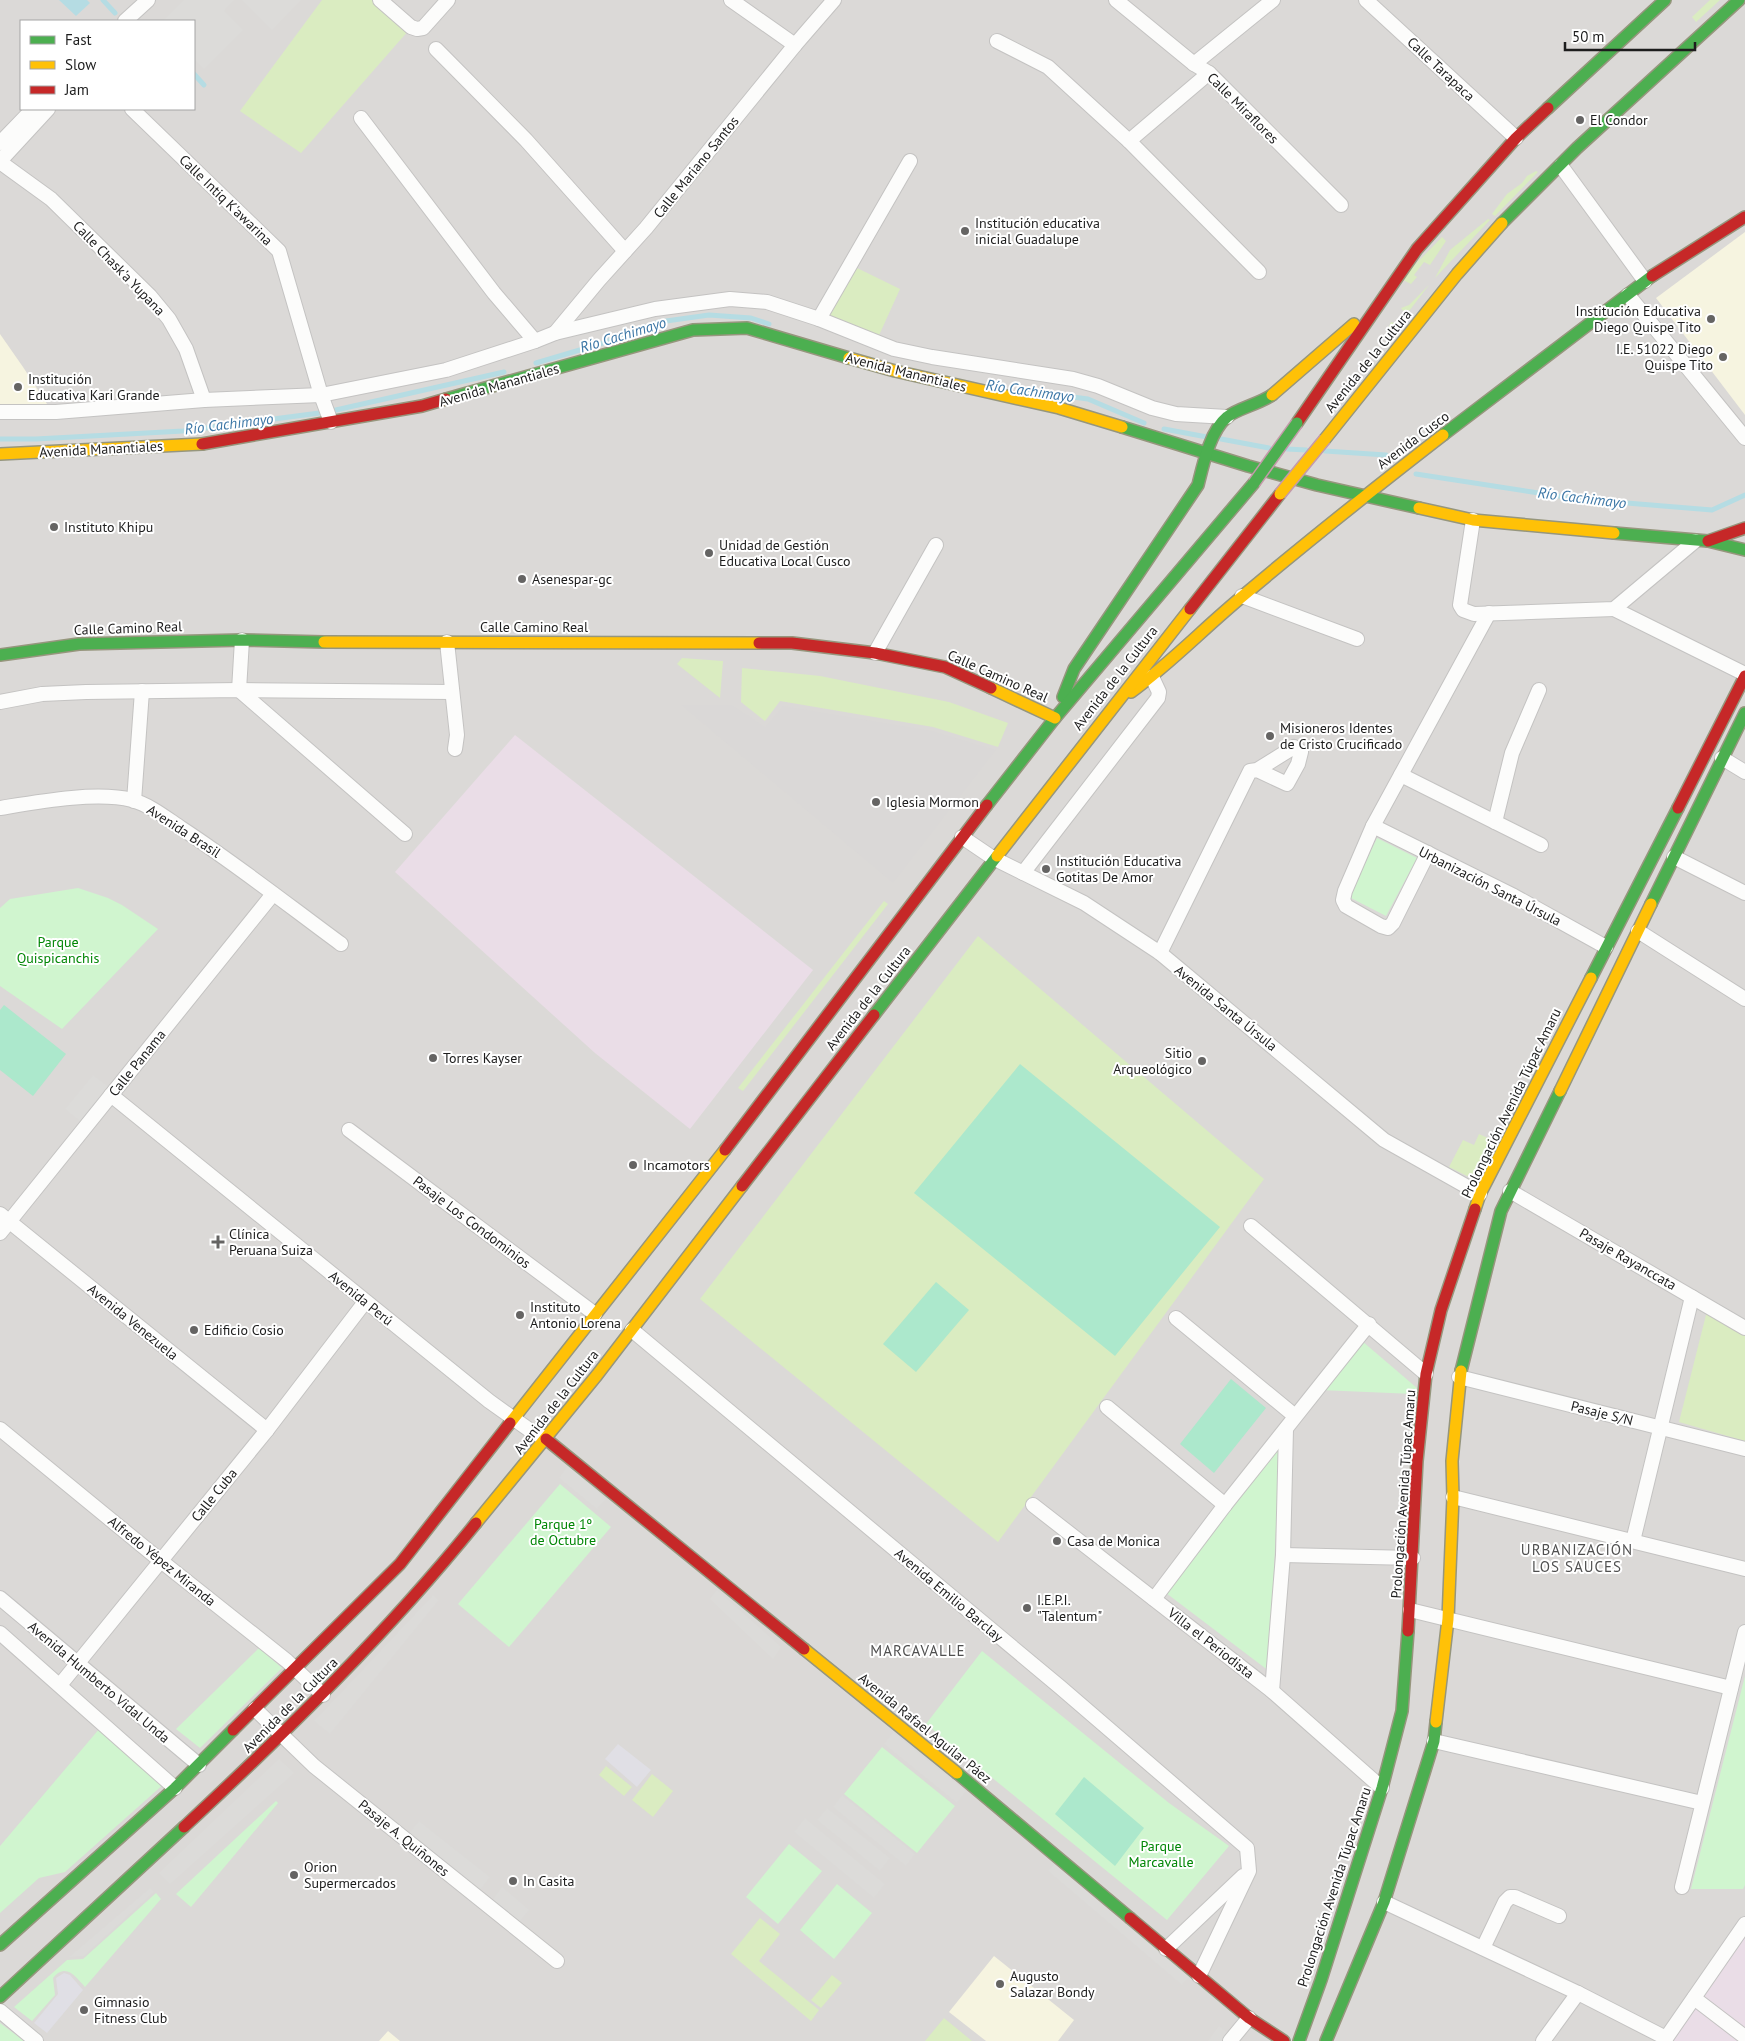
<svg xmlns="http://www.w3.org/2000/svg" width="1745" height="2041" font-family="'PT Sans',sans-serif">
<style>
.residential{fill:#dbd9d7;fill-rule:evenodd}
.industrial{fill:#eadde7}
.education{fill:#f6f4e0}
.religious{fill:#dad8d7}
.grass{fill:#daecc1}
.park{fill:#d0f5cf}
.pitch{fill:#ace8cc}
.parking{fill:#dcdbd9}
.plaza{fill:#e0dfe5}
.water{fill:#b5dce3}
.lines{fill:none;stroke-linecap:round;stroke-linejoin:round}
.stream{stroke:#b5dce3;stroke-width:5}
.street-casing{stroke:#c4c3c2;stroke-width:16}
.fast-casing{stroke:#96967d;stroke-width:14}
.slow-casing{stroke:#96967d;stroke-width:14}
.jam-casing{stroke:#96967d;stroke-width:14}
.street{stroke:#fcfcfb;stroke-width:14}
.fast{stroke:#4caf50;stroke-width:11}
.slow{stroke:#ffc107;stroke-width:11}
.jam{stroke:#c62828;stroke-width:11}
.fast-bridge-casing{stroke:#c49aa9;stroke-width:14;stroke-linecap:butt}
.slow-bridge-casing{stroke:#c49aa9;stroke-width:14;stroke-linecap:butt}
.fast-bridge{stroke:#4caf50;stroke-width:11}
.slow-bridge{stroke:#ffc107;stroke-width:11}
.poi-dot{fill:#656463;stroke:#fff;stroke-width:2}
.labels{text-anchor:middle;stroke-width:4;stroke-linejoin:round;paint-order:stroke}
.street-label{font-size:14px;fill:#1d1d1d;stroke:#fff}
.poi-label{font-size:14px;fill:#1d1d1d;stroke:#fff;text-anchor:start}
.park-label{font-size:14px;fill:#018605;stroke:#fff}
.water-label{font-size:15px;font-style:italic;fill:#3c77a6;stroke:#fff}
.neighbourhood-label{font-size:15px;letter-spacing:1px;fill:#505050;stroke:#fff}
</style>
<rect width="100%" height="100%" fill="#ece9e6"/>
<!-- residential -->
<path class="residential" d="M0 0H1745V2041H0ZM21 21H194V109H21Z"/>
<!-- industrial -->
<g class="industrial">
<polygon points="515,735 813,970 690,1129 595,1053 395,872"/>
<polygon points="1745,1922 1745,2041 1670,2041"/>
</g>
<!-- education -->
<g class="education">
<polygon points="1745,232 1745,415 1656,298"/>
<polygon points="0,334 23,367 51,410 0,408"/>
<polygon points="994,1956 1074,2020 1058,2041 986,2041 949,2012"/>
<polygon points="388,2031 400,2041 379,2041"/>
</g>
<!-- religious -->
<polygon class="religious" points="681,705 732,705 765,727 783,706 932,731 996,750 893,883"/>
<!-- grass -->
<g class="grass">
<polygon points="322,0 375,0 409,30 301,153 240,111"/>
<polygon points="1710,0 1720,0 1696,22 1692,17"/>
<polygon points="1536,171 1538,172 1495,216 1492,214 1507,194 1522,183 1527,176"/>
<polygon points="1488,219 1490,220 1435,278 1450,250"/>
<polygon points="1442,237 1446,241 1430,265 1424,262 1414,275 1417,277 1411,284 1401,279"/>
<polygon points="853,266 900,289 876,342 823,318"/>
<polygon points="1429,285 1390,336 1386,333 1391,322 1395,323 1404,312 1401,308 1409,305"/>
<polygon points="682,658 723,661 720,698 677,664"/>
<polygon points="742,668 820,676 949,702 1008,723 998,747 933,727 780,701 765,721 741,702"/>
<polygon points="884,901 888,904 743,1091 738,1088"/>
<polygon points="978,936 1264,1179 998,1542 700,1299"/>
<polygon points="1479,1134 1499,1143 1479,1175 1467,1176 1449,1167 1463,1140 1474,1145"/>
<polygon points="1707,1311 1745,1334 1745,1441 1679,1422"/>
<polygon points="606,1766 632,1787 624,1796 599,1775"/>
<polygon points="652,1774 673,1791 653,1817 632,1800"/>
<polygon points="760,1918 780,1934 759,1961 819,2010 811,2021 731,1954"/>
<polygon points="832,1975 842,1983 821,2008 811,2000"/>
<polygon points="944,2018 972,2041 925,2041"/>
</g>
<!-- park -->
<g class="park">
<polygon points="1377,838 1417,858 1386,916 1349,897"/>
<polygon points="78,888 108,898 122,905 158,929 62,1029 0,986 0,908 10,899"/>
<polygon points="1362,1341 1417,1388 1414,1394 1320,1390"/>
<polygon points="1280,1445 1269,1671 1166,1593"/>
<polygon points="560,1484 611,1527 509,1647 458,1604"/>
<polygon points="259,1648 282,1668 200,1748 176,1729"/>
<polygon points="982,1651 1169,1803 1229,1846 1167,1920 926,1724"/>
<polygon points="1745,1676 1745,1885 1743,1889 1691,1889"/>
<polygon points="100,1728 165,1783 65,1872 39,1878 0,1913 0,1846"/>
<polygon points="882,1747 955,1806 917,1853 844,1794"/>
<polygon points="276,1801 278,1803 191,1907 176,1894"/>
<polygon points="789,1844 822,1871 778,1924 746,1897"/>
<polygon points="837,1884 872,1913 834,1959 800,1930"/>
<path d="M156 1893 161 1899 85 1987C76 1977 66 1962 53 1978L55 1995 32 2021 14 2007 67 1960 83 1959Z"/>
<polygon points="0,2023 24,2041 0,2041"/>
</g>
<!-- pitch -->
<g class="pitch">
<polygon points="4,1005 66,1054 33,1096 0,1070 0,1010"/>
<polygon points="1020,1064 1220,1227 1115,1356 914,1193"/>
<polygon points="936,1282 969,1310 916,1372 883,1344"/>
<polygon points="1231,1379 1266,1408 1214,1473 1180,1444"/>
<polygon points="1084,1777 1144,1828 1115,1866 1055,1814"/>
</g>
<!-- parking -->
<g class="parking">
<polygon points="184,0 234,0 224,11 243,30 204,69 194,59 194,21 163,21"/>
<polygon points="242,0 301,0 272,30"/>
<polygon points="93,1075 109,1087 81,1122 65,1109"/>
<polygon points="568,1465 606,1499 597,1509 559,1478"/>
<polygon points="717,1590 781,1647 773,1659 710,1599"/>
<polygon points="433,1595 439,1600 330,1734 314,1721"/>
<polygon points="893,1732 966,1791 957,1803 884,1744"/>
<polygon points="279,1759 294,1773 170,1884 159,1873"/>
<polygon points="842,1795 915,1854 906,1866 833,1807"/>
<polygon points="827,1808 890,1858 880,1871 817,1820"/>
<polygon points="805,1818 885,1884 874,1898 794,1832"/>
<polygon points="419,1821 490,1877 480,1890 409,1833"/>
<polygon points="1057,1861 1191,1975 1182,1985 1048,1871"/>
<polygon points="502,1887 529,1910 518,1923 492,1901"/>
<polygon points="150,1888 154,1892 84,1956 69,1957"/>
<polygon points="1219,2026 1229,2034 1223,2041 1208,2041"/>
</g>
<!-- plaza -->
<g class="plaza">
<polygon points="618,1744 651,1770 637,1787 605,1759"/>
<polygon points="64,1973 70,1975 83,1990 47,2033 34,2023 58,1994 56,1978"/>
</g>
<!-- water -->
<polygon class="water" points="59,0 87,0 90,3 76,16"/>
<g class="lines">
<!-- stream -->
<g class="stream">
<polyline points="103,0 115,13"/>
<polyline points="194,74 204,85"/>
<polyline points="536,363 600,344 659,322 709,315 751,318 769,324"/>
<polyline points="1028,391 1088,399 1144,423"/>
<polyline points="1164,429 1207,437"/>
<polyline points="0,439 36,439 183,431 327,412 504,372"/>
<polyline points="1221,439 1269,448"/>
<polyline points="1287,449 1306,450"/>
<polyline points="1325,451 1386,455"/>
<polyline points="1416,474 1578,499 1712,510 1745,495"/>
</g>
<defs>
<g id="street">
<polyline points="380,0 411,27 417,29 423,28 448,0"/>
<polyline points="731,0 795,45"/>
<polyline points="1116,0 1194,64 1209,73 1341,205"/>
<polyline points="1366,0 1516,138"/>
<polyline points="125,21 148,0"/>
<polyline points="997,41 1048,67 1129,141"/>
<polyline points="436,49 526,140 625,251"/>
<polyline points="1194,64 1273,0"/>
<polyline points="1209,73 1129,141 1259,272"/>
<polyline points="132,109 279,251 321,395 331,422"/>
<polyline points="361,118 494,293 535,341"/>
<polyline points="0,143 33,109"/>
<polyline points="0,161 48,109"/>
<polyline points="0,162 51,199 150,296 169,319 186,349 204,400"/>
<polyline points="1561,166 1645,281"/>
<polyline points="1628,295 1745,438"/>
<polyline points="819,319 910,161"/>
<polyline points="555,333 599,280 646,228 795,45 834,0"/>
<polyline points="0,412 56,412 204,400 321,395 446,370 535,341 555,333 655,309 730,299 767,302 819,319 894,349 932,357 1073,379 1098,386 1152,408 1176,414 1227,417"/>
<polyline points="1473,520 1460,605 1463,610 1474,614 1614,609 1695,541"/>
<polyline points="1242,596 1357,639"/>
<polyline points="1614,609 1745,674"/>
<polyline points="242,640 239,690 405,834"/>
<polyline points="447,642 457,735 455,749"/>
<polyline points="875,653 936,545"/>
<polyline points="0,702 42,694 86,692 239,690 452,692"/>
<polyline points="1722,758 1745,772"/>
<polyline points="1401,775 1541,845"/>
<polyline points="134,801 142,691"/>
<path d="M0 808C37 802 96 791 132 800 150 805 166 818 181 828 236 864 288 905 341 944"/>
<polyline points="1495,822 1512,753 1539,690"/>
<polyline points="1373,826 1514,896 1606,947"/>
<polyline points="962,837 993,858 1084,903 1160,953 1384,1140 1480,1194"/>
<polyline points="1428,853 1393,923 1388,928 1381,926 1346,906 1343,900 1345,891 1373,826 1489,613"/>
<polyline points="1674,857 1745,893"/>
<polyline points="1023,873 1158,698 1159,692 1152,677"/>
<polyline points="1638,931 1745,999"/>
<polyline points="1160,953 1250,771 1257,770 1287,784 1298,764 1301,752 1294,747 1257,770"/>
<polyline points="111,1095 489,1401 531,1431 546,1439"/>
<polyline points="349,1130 595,1314"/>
<polyline points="1510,1191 1745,1328"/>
<polyline points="0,1214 267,1430"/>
<polyline points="1251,1226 1426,1374"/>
<polyline points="0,1233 273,894"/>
<polyline points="1176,1318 1295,1416"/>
<polyline points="632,1330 1060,1687 1247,1848 1249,1871 1199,1976"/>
<polyline points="1459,1377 1745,1449"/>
<polyline points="1107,1407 1225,1505"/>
<polyline points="0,1429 161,1561 287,1661 323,1695"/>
<polyline points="1453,1497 1745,1569"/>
<polyline points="1033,1505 1272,1691 1382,1788"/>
<polyline points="1633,1541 1692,1297"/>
<polyline points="1283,1555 1413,1558"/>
<polyline points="0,1598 199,1765"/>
<polyline points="1154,1599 1225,1505 1369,1324"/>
<polyline points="1410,1610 1731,1688"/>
<polyline points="0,1633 175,1788"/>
<polyline points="60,1685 267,1430 365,1302"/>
<polyline points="1272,1691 1283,1555 1286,1429"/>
<polyline points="255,1709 314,1766 557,1961"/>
<polyline points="1434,1741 1702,1803"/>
<polyline points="1682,1887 1745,1632"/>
<polyline points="1384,1902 1578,1993 1666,2038"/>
<polyline points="1483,1948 1505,1902 1510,1897 1515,1897 1559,1916"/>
<polyline points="1166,1949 1243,1876"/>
<polyline points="1694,1998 1745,2037"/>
<polyline points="0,2011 36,2041"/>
<polyline points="1230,2041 1249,2018"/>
<polyline points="1543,2041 1578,1993"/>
<polyline points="1664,2041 1745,1924"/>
</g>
<g id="fast">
<polyline points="1548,108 1665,0"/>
<polyline points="1502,223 1577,148 1739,0"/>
<polyline points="446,399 693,330 747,328 849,358"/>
<polyline points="1122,427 1248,466 1317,485 1419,508"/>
<polyline points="1443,435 1652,276"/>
<polyline points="1614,533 1708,541 1745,550"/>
<polyline points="0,655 79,644 242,640 324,642"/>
<path d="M1063 697 1074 669 1198 485C1203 465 1210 431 1227 417 1236 409 1259 404 1272 395"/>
<polyline points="987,805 1055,718 1254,483"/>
<polyline points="1651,904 1745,713"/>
<polyline points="1591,978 1678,808"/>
<polyline points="874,1015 997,856"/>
<polyline points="1461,1371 1501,1211 1560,1091"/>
<polyline points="957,1773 1130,1918"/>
<polyline points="0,1945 175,1788 233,1730"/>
<polyline points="0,1997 184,1827"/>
<polyline points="1299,2041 1321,1980 1382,1788 1402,1711 1408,1631"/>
<polyline points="1326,2041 1384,1902 1434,1741 1436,1722"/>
</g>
<g id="slow">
<polyline points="849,358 895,371 1059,408 1122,427"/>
<polyline points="1272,395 1354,324"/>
<polyline points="1325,439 1457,274 1502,223"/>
<polyline points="0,454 202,444"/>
<polyline points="1419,508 1473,520 1614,533"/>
<polyline points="324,642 759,643"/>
<polyline points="991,688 1055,718"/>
<path d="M1131 692C1171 663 1205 627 1244 595 1309 540 1376 487 1443 435"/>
<polyline points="997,856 1190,609"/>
<polyline points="1560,1091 1651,904"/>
<polyline points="1475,1209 1480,1194 1591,978"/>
<polyline points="510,1423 725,1150"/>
<polyline points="476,1523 597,1375 742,1186"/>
<polyline points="804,1649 957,1773"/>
<polyline points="1436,1722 1448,1619 1453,1497 1452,1461 1461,1371"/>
</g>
<g id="jam">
<polyline points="1652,276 1745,217"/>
<polyline points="1297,423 1417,249 1516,138 1548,108"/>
<polyline points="202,444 422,406 446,399"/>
<polyline points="1708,541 1745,528"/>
<polyline points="1190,609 1280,494"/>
<polyline points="759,643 792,643 875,653 945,667 991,688"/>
<polyline points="1678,808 1745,676"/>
<polyline points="725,1150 987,805"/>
<polyline points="742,1186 874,1015"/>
<polyline points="546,1439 804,1649"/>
<polyline points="1408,1631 1417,1461 1426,1374 1441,1310 1475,1209"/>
<polyline points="233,1730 400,1564 510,1423"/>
<path d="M184 1827C287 1731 388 1632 476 1523"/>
<polyline points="1130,1918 1249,2018 1284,2041"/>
</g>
</defs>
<!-- street casing -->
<use href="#street" class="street-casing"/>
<!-- fast casing -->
<use href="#fast" class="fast-casing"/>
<!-- slow casing -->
<use href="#slow" class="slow-casing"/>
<!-- jam casing -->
<use href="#jam" class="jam-casing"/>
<!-- street -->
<use href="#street" class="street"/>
<!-- fast -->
<use href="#fast" class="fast"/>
<!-- slow -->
<use href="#slow" class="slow"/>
<!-- jam -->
<use href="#jam" class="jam"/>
<defs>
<polyline id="fast-bridge" points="1254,483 1297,423"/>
<polyline id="slow-bridge" points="1280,494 1325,439"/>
</defs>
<!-- fast-bridge casing -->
<use href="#fast-bridge" class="fast-bridge-casing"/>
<!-- slow-bridge casing -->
<use href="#slow-bridge" class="slow-bridge-casing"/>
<!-- fast-bridge -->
<use href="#fast-bridge" class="fast-bridge"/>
<!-- slow-bridge -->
<use href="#slow-bridge" class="slow-bridge"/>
</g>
<!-- markers -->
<g class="poi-dot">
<circle cx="1580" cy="120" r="5"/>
<circle cx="965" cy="231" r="5"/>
<circle cx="1711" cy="319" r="5"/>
<circle cx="1723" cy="357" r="5"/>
<circle cx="18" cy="387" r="5"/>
<circle cx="54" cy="527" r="5"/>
<circle cx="709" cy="553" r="5"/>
<circle cx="522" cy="579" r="5"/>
<circle cx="1270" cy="736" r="5"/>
<circle cx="876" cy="802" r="5"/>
<circle cx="1046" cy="869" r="5"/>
<circle cx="433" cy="1058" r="5"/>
<circle cx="1202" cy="1061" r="5"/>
<circle cx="633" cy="1165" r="5"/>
<path d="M215.5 1234.5h5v5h5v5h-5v5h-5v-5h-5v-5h5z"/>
<circle cx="520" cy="1315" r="5"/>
<circle cx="194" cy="1330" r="5"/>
<circle cx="1057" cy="1541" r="5"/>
<circle cx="1027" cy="1608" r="5"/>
<circle cx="294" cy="1875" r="5"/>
<circle cx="513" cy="1881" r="5"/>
<circle cx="1000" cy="1984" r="5"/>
<circle cx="84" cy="2010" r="5"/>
</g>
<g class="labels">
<!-- street labels -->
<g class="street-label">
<text transform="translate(1441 69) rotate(43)" y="5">Calle Tarapaca</text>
<text transform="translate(1243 108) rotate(45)" y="5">Calle Miraflores</text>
<text transform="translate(696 167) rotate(-51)" y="5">Calle Mariano Santos</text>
<text transform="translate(226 200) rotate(44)" y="5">Calle Intiq K'awarina</text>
<text transform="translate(119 268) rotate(46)" y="5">Calle Chask'a Yupana</text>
<text transform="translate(1368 361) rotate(-51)" y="5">Avenida de la Cultura</text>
<text transform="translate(906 372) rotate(14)" y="5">Avenida Manantiales</text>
<text transform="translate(499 385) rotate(-16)" y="5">Avenida Manantiales</text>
<text transform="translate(1413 440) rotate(-37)" y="5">Avenida Cusco</text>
<text transform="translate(101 449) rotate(-3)" y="5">Avenida Manantiales</text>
<text x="534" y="632">Calle Camino Real</text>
<text transform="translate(128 628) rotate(-2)" y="5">Calle Camino Real</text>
<text transform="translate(998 676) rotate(24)" y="5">Calle Camino Real</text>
<text transform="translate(1115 678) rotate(-52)" y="5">Avenida de la Cultura</text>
<text transform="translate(184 831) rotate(33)" y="5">Avenida Brasil</text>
<text transform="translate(1490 886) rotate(27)" y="5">Urbanización Santa Úrsula</text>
<text transform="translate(868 998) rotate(-52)" y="5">Avenida de la Cultura</text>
<text transform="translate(1226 1008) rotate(39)" y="5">Avenida Santa Úrsula</text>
<text transform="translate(137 1063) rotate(-51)" y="5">Calle Panama</text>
<text transform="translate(1511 1103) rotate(-64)" y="5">Prolongación Avenida Túpac Amaru</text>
<text transform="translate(472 1222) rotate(37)" y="5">Pasaje Los Condominios</text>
<text transform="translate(1628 1259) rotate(30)" y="5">Pasaje Rayanccata</text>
<text transform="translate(361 1298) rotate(39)" y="5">Avenida Perú</text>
<text transform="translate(133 1322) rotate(39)" y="5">Avenida Venezuela</text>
<text transform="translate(556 1402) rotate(-52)" y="5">Avenida de la Cultura</text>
<text transform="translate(1602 1413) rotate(14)" y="5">Pasaje S/N</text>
<text transform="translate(1403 1494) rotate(-86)" y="5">Prolongación Avenida Túpac Amaru</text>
<text transform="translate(214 1495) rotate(-51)" y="5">Calle Cuba</text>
<text transform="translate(162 1561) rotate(39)" y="5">Alfredo Yépez Miranda</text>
<text transform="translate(949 1595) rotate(40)" y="5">Avenida Emilio Barclay</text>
<text transform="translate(1211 1643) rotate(38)" y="5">Villa el Periodista</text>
<text transform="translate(99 1682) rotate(40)" y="5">Avenida Humberto Vidal Unda</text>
<text transform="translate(290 1705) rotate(-45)" y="5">Avenida de la Cultura</text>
<text transform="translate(925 1728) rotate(39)" y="5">Avenida Rafael Aguilar Páez</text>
<text transform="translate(404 1838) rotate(39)" y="5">Pasaje A. Quiñones</text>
<text transform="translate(1334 1887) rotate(-72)" y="5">Prolongación Avenida Túpac Amaru</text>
</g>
<!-- poi labels -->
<g class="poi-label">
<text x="1590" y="125">El Condor</text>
<text x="975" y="228">Institución educativa<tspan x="975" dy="16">inicial Guadalupe</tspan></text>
<text x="1701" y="316" text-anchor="end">Institución Educativa<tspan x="1701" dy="16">Diego Quispe Tito</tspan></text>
<text x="1713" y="354" text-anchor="end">I.E. 51022 Diego<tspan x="1713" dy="16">Quispe Tito</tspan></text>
<text x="28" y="384">Institución<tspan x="28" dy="16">Educativa Kari Grande</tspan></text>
<text x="64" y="532">Instituto Khipu</text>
<text x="719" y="550">Unidad de Gestión<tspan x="719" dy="16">Educativa Local Cusco</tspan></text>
<text x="532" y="584">Asenespar-gc</text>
<text x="1280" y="733">Misioneros Identes<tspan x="1280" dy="16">de Cristo Crucificado</tspan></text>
<text x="886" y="807">Iglesia Mormon</text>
<text x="1056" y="866">Institución Educativa<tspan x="1056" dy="16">Gotitas De Amor</tspan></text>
<text x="1192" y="1058" text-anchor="end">Sitio<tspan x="1192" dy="16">Arqueológico</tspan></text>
<text x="443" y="1063">Torres Kayser</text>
<text x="643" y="1170">Incamotors</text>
<text x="229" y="1239">Clínica<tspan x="229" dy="16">Peruana Suiza</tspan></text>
<text x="530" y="1312">Instituto<tspan x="530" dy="16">Antonio Lorena</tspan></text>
<text x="204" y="1335">Edificio Cosio</text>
<text x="1067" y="1546">Casa de Monica</text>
<text x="1037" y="1605">I.E.P.I.<tspan x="1037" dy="16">"Talentum"</tspan></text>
<text x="304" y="1872">Orion<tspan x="304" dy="16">Supermercados</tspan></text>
<text x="523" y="1886">In Casita</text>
<text x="1010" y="1981">Augusto<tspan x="1010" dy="16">Salazar Bondy</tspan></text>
<text x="94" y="2007">Gimnasio<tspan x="94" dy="16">Fitness Club</tspan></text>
</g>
<!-- park labels -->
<g class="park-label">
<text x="58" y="947">Parque<tspan x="58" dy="16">Quispicanchis</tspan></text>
<text x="563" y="1529">Parque 1º<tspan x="563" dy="16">de Octubre</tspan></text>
<text x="1161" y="1851">Parque<tspan x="1161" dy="16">Marcavalle</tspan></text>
</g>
<!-- water labels -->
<g class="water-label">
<text transform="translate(623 335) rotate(-17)" y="5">Río Cachimayo</text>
<text transform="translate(1030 391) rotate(8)" y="5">Río Cachimayo</text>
<text transform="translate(229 424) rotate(-7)" y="5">Río Cachimayo</text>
<text transform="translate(1582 498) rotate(7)" y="5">Río Cachimayo</text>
</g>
<!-- neighbourhood labels -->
<g class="neighbourhood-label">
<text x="1577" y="1555">URBANIZACIÓN<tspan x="1577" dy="17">LOS SAUCES</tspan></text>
<text x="918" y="1656">MARCAVALLE</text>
</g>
</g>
<!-- legend -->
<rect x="20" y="20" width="175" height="90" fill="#ffffff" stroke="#a5a5a5"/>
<rect x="30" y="36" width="25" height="8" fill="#4caf50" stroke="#a5a5a5"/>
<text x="65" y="45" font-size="15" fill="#1d1d1d">Fast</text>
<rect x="30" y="61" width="25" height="8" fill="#ffc107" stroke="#a5a5a5"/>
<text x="65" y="70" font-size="15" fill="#1d1d1d">Slow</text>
<rect x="30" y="86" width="25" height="8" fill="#c62828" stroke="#a5a5a5"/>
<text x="65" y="95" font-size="15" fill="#1d1d1d">Jam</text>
<!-- scale -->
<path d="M1565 42v8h130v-8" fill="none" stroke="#1d1d1d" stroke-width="2.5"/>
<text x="1572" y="42" font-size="15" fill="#1d1d1d" stroke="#ffffff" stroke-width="4" paint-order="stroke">50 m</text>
</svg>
